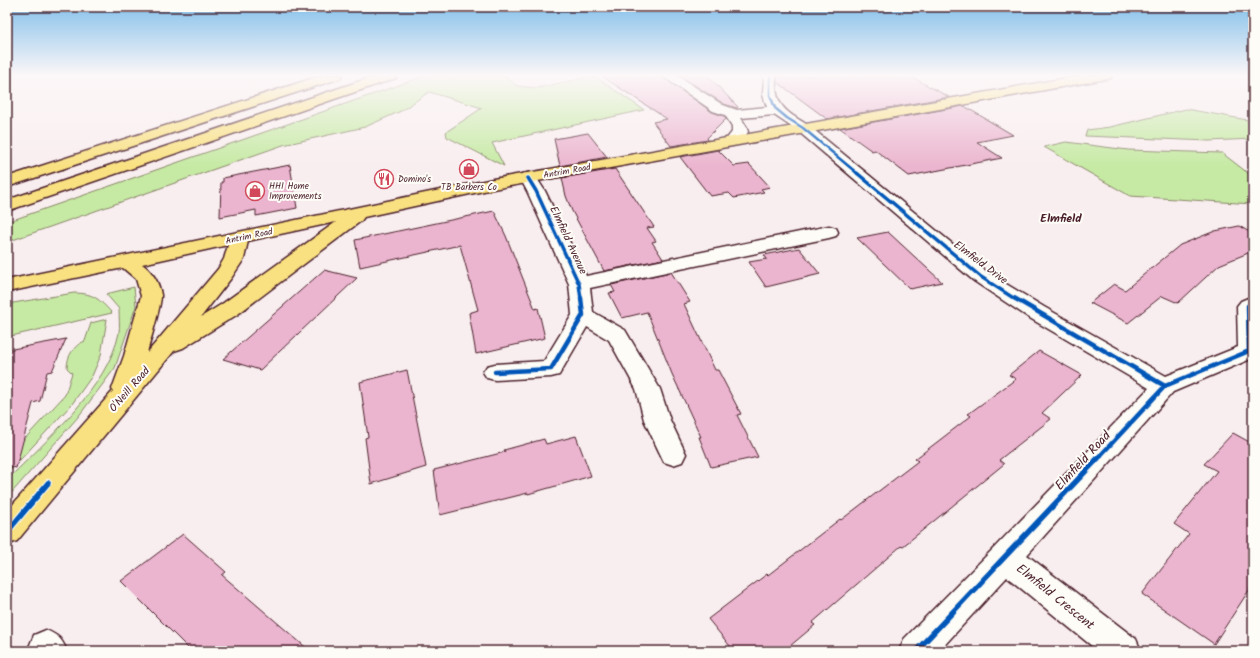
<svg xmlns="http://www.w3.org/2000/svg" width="1260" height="658" font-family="Kalam,sans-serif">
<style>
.green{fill:#c6eaa4;stroke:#888468}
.building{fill:#ebb5cf;stroke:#4a1f2b}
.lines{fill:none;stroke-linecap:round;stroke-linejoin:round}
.minor-casing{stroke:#4a1f2b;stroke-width:3}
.major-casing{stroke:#4a1f2b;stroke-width:3}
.highway-casing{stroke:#4a1f2b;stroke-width:3}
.minor{fill:#fdfcf7;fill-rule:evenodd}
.major{fill:#f9e181;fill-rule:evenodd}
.highway{fill:#f9e181;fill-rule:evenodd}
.cycleway-far3-casing{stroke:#fdfcf7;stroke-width:4}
.cycleway-far2-casing{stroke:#fdfcf7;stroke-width:5.5}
.cycleway-far1-casing{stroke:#fdfcf7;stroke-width:7}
.cycleway-casing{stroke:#fdfcf7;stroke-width:8}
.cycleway-far3{stroke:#0057b8;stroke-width:2.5}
.cycleway-far2{stroke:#0057b8;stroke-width:3.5}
.cycleway-far1{stroke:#0057b8;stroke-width:4.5}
.cycleway{stroke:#0057b8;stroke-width:5.5}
.labels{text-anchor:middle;stroke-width:4;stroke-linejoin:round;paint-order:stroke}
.far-street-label{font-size:9px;fill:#4a1f2b;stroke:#fdfcf7}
.far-poi-label{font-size:9px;fill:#4a1f2b;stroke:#fdfcf7;text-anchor:start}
.street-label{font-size:11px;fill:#4a1f2b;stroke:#fdfcf7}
.neighbourhood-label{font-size:12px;font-weight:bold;fill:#4a1f2b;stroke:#fdfcf7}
.near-street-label{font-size:13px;fill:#4a1f2b;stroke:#fdfcf7}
</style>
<rect width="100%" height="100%" fill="#f9eeef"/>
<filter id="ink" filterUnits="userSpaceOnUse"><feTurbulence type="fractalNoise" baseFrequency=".025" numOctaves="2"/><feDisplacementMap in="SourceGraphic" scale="8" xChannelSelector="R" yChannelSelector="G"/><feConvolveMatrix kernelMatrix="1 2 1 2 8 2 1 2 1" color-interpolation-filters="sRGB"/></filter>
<g filter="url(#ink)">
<!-- green -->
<g class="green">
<polygon points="428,75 503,75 517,86 537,88 594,76 644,110 492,143 504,166 447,137 446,132 482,108 429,92 401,111 365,127 283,145 7,242 7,222"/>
<polygon points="1186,109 1253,121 1253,139 1209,141 1085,136 1087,130 1110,127"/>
<polygon points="1066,142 1128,150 1222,153 1253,177 1253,204 1130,196 1044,147"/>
<path d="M134 287 136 306 115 368 78 417 7 498V480C45 442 108 387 119 333 120 326 119 317 119 309L106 294Z"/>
<path d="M74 293C94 293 99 299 112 313L7 337V304Z"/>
<path d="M107 319 101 355 92 376 72 404 7 474V458L65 395 72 373 67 368C67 356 74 345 85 341L91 323Z"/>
</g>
<!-- building -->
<g class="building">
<polygon points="600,75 660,75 712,112 724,116 726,119 707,138 708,140 671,146 653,122 667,119"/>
<polygon points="679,75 707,75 738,107 737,108 724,104"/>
<polygon points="777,75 908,75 949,97 827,119 777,82"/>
<polygon points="964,106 1013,135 977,142 1002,158 909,176 875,150 872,151 840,128"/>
<polygon points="588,133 607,157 560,166 554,139"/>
<polygon points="718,150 734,166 749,164 770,187 761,189 764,192 734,198 729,193 710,196 680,157"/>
<polygon points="290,165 297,208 256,216 256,210 220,217 221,182 223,182 223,178"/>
<polygon points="615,169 654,227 647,228 656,241 652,242 663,259 604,271 572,211 566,196 562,178"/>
<polygon points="494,211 506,236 535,309 538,308 545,338 476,354 469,313 478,310 460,245 360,267 355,240"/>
<polygon points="1239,226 1253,234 1253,251 1219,265 1178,303 1162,296 1128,323 1090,303 1114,284 1125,290 1180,245 1215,231"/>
<polygon points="888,232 942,282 910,289 857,238"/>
<polygon points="799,248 820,274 766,287 749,262 767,259 764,255"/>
<polygon points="324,270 357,278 260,370 223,359"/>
<polygon points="671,272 690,302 684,304 715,370 718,370 741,414 737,415 758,457 711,467 699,437 701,437 672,374 647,312 622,318 609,293 615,292 611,285"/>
<polygon points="66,339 52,371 47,372 40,401 33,403 16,468 7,466 7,350"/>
<polygon points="1039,351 1082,375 1042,413 1051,419 999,460 1004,464 902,547 901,546 812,623 815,625 784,651 734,651 708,619 767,574 768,575 840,519 841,520 918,461 915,459 971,416 968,414 1016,379 1009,375"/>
<polygon points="407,370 426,467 371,484 365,438 368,437 360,382"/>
<polygon points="1233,433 1253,444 1253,584 1214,644 1142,594 1189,534 1174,524 1217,471 1204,464"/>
<polygon points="576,436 591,476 528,494 528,493 440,515 434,470 505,452 504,450 544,439 546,444"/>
<polygon points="183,534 226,572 222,575 310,651 191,651 121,581"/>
</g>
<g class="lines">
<defs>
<g id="minor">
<path d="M661 75H676L723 105 737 110 767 107 763 95 764 75H776C774 105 784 111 808 125L988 273 1044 307 1166 376 1238 347 1237 306 1241 301 1253 296V358L1173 392 1027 555 1136 639 1141 651H1098L1007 577 939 651H899L904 639 995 547 1149 388 1028 317 974 281 798 131 774 115 741 118 746 126 748 132C742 140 739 147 728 144L725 141 732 132V126L725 115 713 111Z"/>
<polygon points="528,173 534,174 545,191 586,276 829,226 836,228 838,232 836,236 829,238 590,288 593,312 625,330 660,389 670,420 686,454 682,462 673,465 664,462 644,420 636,389 609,340 587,327 559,375 551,377 495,380 487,378 483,372 487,366 495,364 544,361 572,315 569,284 527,191 520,178 522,174"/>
<path d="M46 630C59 636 61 638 67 651H31L29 647 34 635Z"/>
</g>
<path id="major" d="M1084 75H1112L1111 78 1106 79 493 189 364 217 361 221 238 314 183 348 174 351 17 541 7 545V511L113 391 112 389 124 356 141 296 136 279 123 268 7 292V280L493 179ZM336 222 222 304 201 317 232 277 244 259 248 241ZM228 245 224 259 218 269 147 353C150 342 162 303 161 295 159 282 152 271 142 264Z"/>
<g id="highway">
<polygon points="323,75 342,75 341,78 7,187 7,177"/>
<polygon points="378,75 397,75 396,78 7,211 7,200"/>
</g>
</defs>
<!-- minor casing -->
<use href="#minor" class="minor-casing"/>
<!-- major casing -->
<use href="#major" class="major-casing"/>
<!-- highway casing -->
<use href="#highway" class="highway-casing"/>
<!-- minor -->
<use href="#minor" class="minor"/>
<!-- major -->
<use href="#major" class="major"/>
<!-- highway -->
<use href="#highway" class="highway"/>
<defs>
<polyline id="cycleway-far3" points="770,75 770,95 775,108 787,118 803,128 858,174"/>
<g id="cycleway-far2">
<polyline points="857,173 981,277 1015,299"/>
<polyline points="528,178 536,191 579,284 581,299"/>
</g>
<g id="cycleway-far1">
<polyline points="1014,298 1165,386"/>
<polyline points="495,372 551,369 583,315 581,298"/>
<polyline points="1099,457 1165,386 1249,351 1248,306 1253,303"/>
</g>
<g id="cycleway">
<polyline points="7,532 48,483"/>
<polyline points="916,651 1100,456"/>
</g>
</defs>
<!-- cycleway-far3 casing -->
<use href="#cycleway-far3" class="cycleway-far3-casing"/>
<!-- cycleway-far2 casing -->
<use href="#cycleway-far2" class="cycleway-far2-casing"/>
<!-- cycleway-far1 casing -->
<use href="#cycleway-far1" class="cycleway-far1-casing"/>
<!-- cycleway casing -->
<use href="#cycleway" class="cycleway-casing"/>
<!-- cycleway-far3 -->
<use href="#cycleway-far3" class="cycleway-far3"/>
<!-- cycleway-far2 -->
<use href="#cycleway-far2" class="cycleway-far2"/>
<!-- cycleway-far1 -->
<use href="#cycleway-far1" class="cycleway-far1"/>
<!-- cycleway -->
<use href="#cycleway" class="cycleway"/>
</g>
</g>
<!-- sky -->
<linearGradient id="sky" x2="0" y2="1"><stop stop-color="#82bfea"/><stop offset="0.45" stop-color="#fcf7f8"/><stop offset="1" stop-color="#fcf7f8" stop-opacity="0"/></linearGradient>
<rect width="1260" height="167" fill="url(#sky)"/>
<!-- icons -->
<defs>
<symbol id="shop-ring" viewBox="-11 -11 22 22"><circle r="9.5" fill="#fdfcf7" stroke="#d1495b" stroke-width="1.5"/><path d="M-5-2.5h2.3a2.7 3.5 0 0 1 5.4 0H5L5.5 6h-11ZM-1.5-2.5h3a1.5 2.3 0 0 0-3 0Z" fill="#d1495b"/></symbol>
<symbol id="restaurant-ring" viewBox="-11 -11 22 22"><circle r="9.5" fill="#fdfcf7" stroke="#d1495b" stroke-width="1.5"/><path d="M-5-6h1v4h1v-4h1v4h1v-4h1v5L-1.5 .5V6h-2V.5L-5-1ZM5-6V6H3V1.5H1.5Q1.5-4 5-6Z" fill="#d1495b"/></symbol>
</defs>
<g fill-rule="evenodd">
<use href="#shop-ring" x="458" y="158" width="22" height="22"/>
<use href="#restaurant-ring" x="373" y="168" width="22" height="22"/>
<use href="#shop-ring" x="244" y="180" width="22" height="22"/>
</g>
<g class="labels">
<!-- far-street labels -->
<g class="far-street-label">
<text transform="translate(567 171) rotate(-10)" y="3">Antrim Road</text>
<text transform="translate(249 236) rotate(-12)" y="3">Antrim Road</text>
</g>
<!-- far-poi labels -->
<g class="far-poi-label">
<text x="398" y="182">Domino's</text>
<text x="269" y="189">HHI Home<tspan x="269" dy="10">Improvements</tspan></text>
<text x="469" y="190" text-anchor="middle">TB Barbers Co</text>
</g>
<!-- street labels -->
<g class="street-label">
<text transform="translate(569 240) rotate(65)" y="4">Elmfield Avenue</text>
<text transform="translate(981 262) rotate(37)" y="4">Elmfield Drive</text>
<text transform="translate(129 389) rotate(-49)" y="4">O'Neill Road</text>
</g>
<!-- neighbourhood labels -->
<g class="neighbourhood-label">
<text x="1061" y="222">Elmfield</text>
</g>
<!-- near-street labels -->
<g class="near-street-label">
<text transform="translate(1082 460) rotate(-47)" y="5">Elmfield Road</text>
<text transform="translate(1056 596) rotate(39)" y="5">Elmfield Crescent</text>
</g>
</g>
<!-- margin -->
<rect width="1260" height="658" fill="none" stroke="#fdfcf7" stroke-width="24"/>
<rect x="12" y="12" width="1236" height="634" fill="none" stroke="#4a1f2b" stroke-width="1.5" filter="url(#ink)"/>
</svg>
